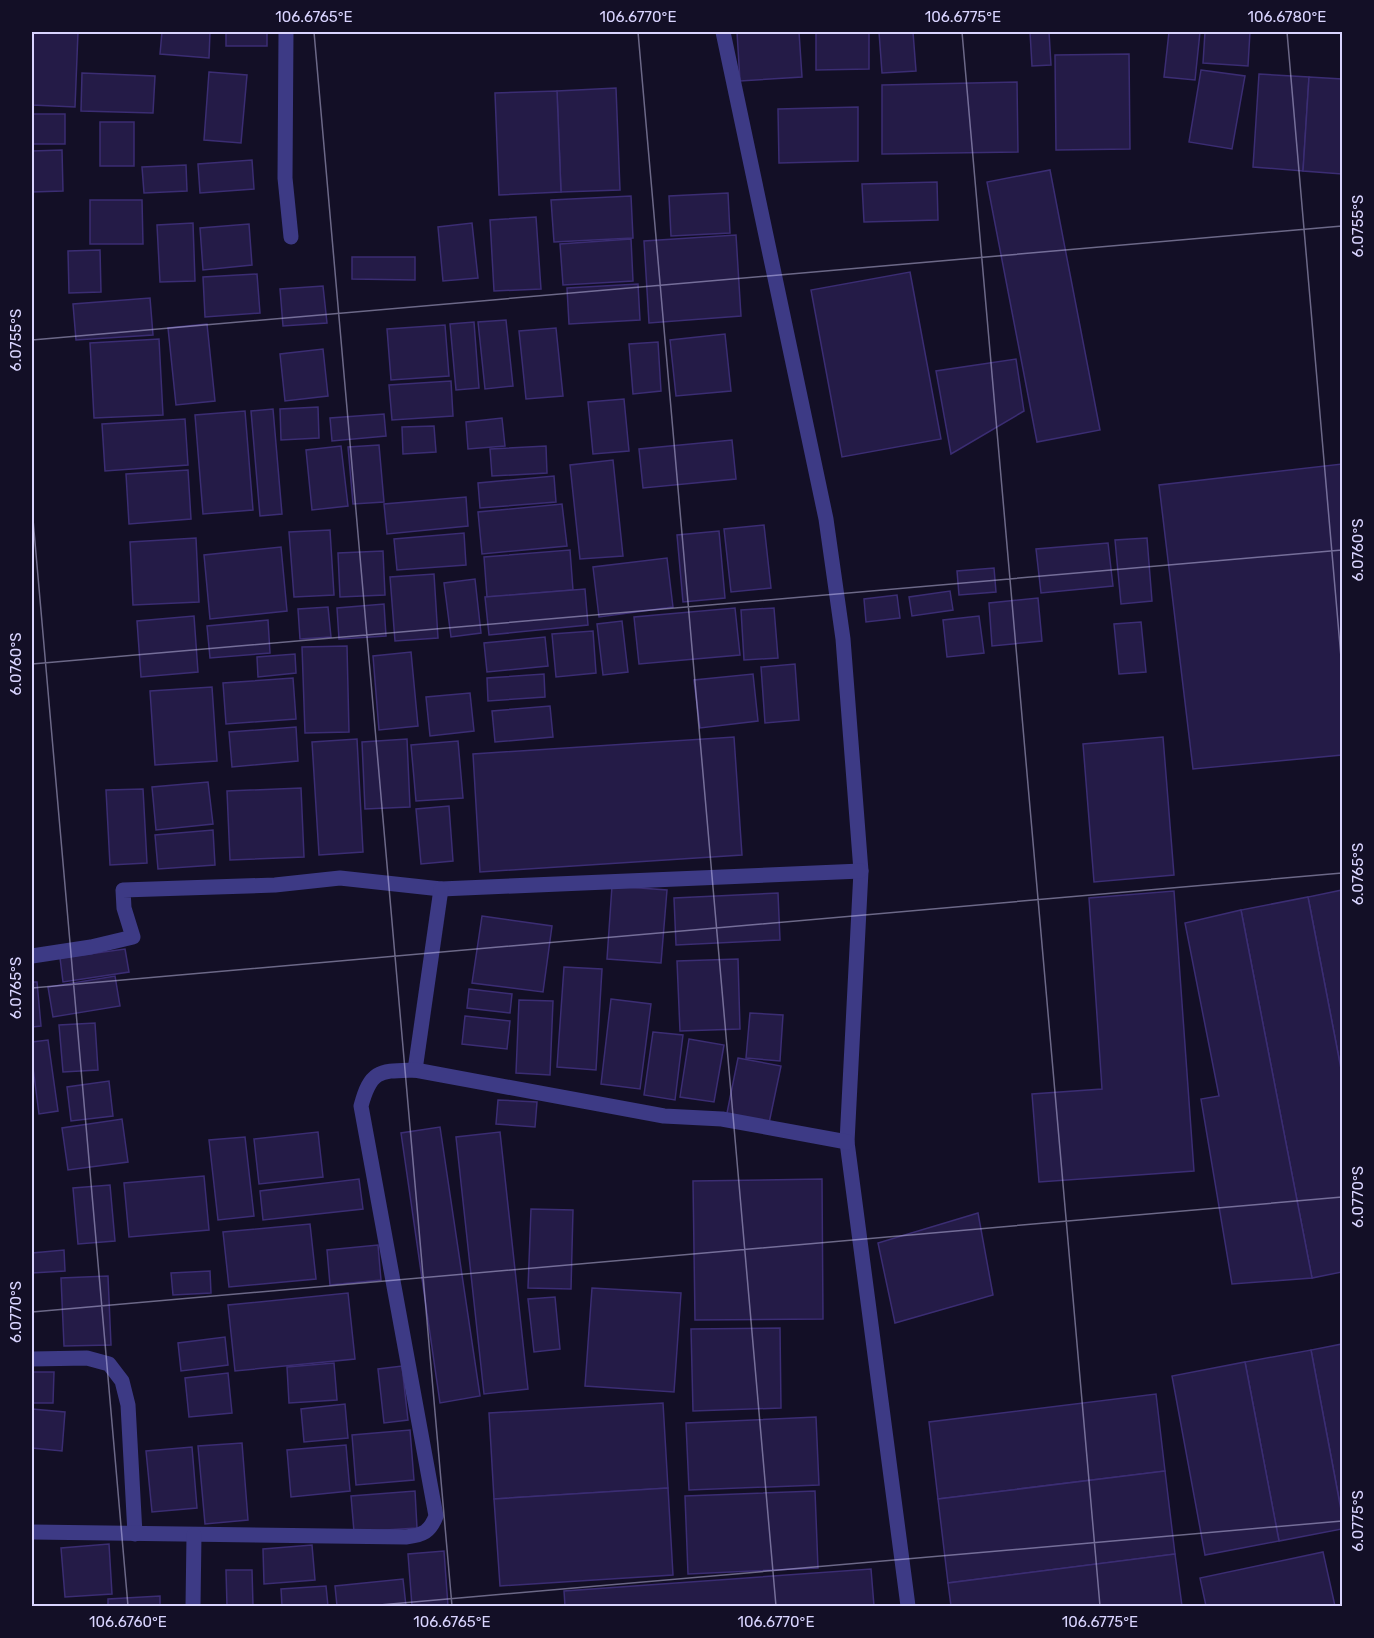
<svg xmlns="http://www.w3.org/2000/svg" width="1374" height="1638" font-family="Rubik,sans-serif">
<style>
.building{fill:#241b47;stroke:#3b2d73;stroke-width:1.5}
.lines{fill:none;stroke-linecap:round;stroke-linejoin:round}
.street{stroke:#3d3a85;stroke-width:15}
.ticks{fill:none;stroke:#d9d4ff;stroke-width:1.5;stroke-opacity:0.45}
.neatline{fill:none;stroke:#d9d4ff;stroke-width:2}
.ticks-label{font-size:15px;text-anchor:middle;fill:#d9d4ff}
</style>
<rect width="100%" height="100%" fill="#130f26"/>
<!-- building -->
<g class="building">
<polygon points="32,32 78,32 75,107 32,105"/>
<polygon points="162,32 210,32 209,58 160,54"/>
<rect x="226" y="32" width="41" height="14"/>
<polygon points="737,32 799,32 802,77 740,81"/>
<polygon points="816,32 869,32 869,69 816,70"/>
<polygon points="879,32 913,32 916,71 882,73"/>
<polygon points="1030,32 1049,32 1051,65 1032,66"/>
<polygon points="1169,32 1200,32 1195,80 1164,77"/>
<polygon points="1205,32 1250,32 1248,66 1203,63"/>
<polygon points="1129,54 1130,149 1056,150 1055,55"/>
<polygon points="1201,70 1245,76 1232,149 1189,142"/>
<polygon points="209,72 247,75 241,143 204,140"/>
<polygon points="82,73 155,76 153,113 81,111"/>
<polygon points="1259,74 1309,77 1303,171 1253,167"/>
<polygon points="1309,77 1342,79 1342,174 1303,171"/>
<polygon points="1017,82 1018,152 882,154 882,85"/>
<polygon points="616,88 620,190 561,192 557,91"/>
<polygon points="557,91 561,192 499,195 495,93"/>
<polygon points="858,107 858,161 779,163 778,109"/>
<rect x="32" y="114" width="33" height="30"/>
<rect x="100" y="122" width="34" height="44"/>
<polygon points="62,150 63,191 32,192 32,151"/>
<polygon points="252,160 254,189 200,193 198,164"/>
<polygon points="186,165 187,191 144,193 142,167"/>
<polygon points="1050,170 1100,430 1037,442 987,182"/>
<polygon points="937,182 938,220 864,222 862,184"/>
<polygon points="728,193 730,233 671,236 669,196"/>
<polygon points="631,196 633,238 554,242 551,200"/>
<polygon points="90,200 142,200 143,244 90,244"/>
<polygon points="536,217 541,289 494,291 490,220"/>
<polygon points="193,223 195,281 160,282 157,225"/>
<polygon points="472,223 478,278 443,281 438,227"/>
<polygon points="249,224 252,265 203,270 200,228"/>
<polygon points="736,235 741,316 649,323 644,241"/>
<polygon points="631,239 633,281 563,285 560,244"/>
<polygon points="100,250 101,292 69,293 68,251"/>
<polygon points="352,257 415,257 415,280 352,279"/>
<polygon points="910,272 941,439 842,457 811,290"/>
<polygon points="257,274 260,313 205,317 203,277"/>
<polygon points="638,284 640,320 569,324 567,288"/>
<polygon points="323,286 327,323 283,326 280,289"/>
<polygon points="150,298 153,335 76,340 73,304"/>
<polygon points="506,320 513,386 485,389 478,322"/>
<polygon points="474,322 479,388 456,390 450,324"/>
<polygon points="207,324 215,401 176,405 168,328"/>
<polygon points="445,325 449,376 391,380 387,329"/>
<polygon points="556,328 563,396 526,399 519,331"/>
<polygon points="725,334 731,391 676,396 670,340"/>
<polygon points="159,339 163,415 94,418 90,343"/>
<polygon points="658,342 661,391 633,394 629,344"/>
<polygon points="323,349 328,396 285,401 280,354"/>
<polygon points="1016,359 1024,411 951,454 936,371"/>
<polygon points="451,381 453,416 392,420 389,385"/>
<polygon points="624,399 629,451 593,454 588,402"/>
<polygon points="318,407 319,438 281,440 280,409"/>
<polygon points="273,409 282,514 260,516 251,411"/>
<polygon points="245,411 253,510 203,514 195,415"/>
<polygon points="384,414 386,436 332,441 330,418"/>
<polygon points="502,418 505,446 468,449 466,422"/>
<polygon points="185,419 188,465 105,471 102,424"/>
<polygon points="434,426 436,452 403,454 402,427"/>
<polygon points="732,440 736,479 643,488 639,449"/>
<polygon points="379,445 384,502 353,504 348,447"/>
<polygon points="341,446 348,506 312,510 306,450"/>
<polygon points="546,446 547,473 492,476 490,449"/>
<polygon points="613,460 623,556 580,559 570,465"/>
<polygon points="1342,464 1342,755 1193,769 1159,485"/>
<polygon points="188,470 191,519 129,524 126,474"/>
<polygon points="554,476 556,502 480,508 478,483"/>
<polygon points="466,497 468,526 387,534 384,504"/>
<polygon points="562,504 567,546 482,554 478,512"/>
<polygon points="764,525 771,588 731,592 724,529"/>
<polygon points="330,530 334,595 294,597 289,532"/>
<polygon points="719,531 725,598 683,602 677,535"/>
<polygon points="464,533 466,565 397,570 394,539"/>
<polygon points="196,538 199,602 133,605 130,542"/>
<polygon points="1147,538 1152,601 1121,604 1115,540"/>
<polygon points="1108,543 1113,586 1041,593 1036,549"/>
<polygon points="281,547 287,611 210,619 204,555"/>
<polygon points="570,550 573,590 487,597 484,557"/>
<polygon points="383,551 385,595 340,597 338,553"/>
<polygon points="667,558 673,607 599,617 593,567"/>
<polygon points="994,568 996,592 959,595 957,571"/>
<polygon points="434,574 438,638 395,641 390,577"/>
<polygon points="475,579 481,633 451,637 444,583"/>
<polygon points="585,589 588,625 489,635 485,597"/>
<polygon points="950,591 953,610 912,616 909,597"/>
<polygon points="897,595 900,618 866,622 864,599"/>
<polygon points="1038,598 1042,641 992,646 989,603"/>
<polygon points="384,604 386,636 339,639 337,608"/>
<polygon points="328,607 331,637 300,639 298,609"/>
<polygon points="735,608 740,655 639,664 634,617"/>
<polygon points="774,608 778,658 744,660 741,610"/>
<polygon points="194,616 198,672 141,677 137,621"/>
<polygon points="979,616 984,653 947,657 943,620"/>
<polygon points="268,620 270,653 210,658 207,626"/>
<polygon points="622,621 628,672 603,675 597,624"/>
<polygon points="1141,622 1146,672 1119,674 1114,624"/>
<polygon points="593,631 596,673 556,677 552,634"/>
<polygon points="545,637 548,666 487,672 484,643"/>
<polygon points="347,646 349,732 305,733 302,647"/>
<polygon points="411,652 418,726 379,730 373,656"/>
<polygon points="295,654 296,673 258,677 257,657"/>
<polygon points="795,664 799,720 765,723 761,667"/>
<polygon points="544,674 545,697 488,701 487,678"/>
<polygon points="753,674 758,721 700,728 694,680"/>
<polygon points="293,678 296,719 226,724 223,683"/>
<polygon points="212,687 217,761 155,765 150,691"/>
<polygon points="470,693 474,731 430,736 426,697"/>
<polygon points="550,706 553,737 495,742 492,711"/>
<polygon points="296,727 298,761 232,767 229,732"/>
<polygon points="734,737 742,855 480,872 473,754"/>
<polygon points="1163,737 1174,875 1094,882 1083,744"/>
<polygon points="357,739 363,852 319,855 312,742"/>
<polygon points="407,739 410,807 365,809 362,742"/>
<polygon points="458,741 463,798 416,801 411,745"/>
<polygon points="208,782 213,824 156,830 152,787"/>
<polygon points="301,788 304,857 230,860 227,791"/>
<polygon points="143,789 147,863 110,865 106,790"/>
<polygon points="449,806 453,861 421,864 416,809"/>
<polygon points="213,830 215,865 158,869 155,835"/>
<polygon points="612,886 667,890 661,963 607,959"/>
<polygon points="1342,890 1342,1074 1308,897"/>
<polygon points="1174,891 1194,1171 1039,1182 1032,1094 1102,1089 1089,898"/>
<polygon points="778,893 780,940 676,945 674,898"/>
<polygon points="1308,897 1342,1074 1342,1272 1312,1278 1241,910"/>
<polygon points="1241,910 1312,1278 1232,1284 1201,1099 1219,1096 1185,923"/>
<polygon points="482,916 552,926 543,992 472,983"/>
<polygon points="125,949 129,972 63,982 60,958"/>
<polygon points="738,959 740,1029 680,1031 677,961"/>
<polygon points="564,967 602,969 596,1070 557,1067"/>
<polygon points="115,976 120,1006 53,1017 48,987"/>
<polygon points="32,982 37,982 41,1026 32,1027"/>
<polygon points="469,989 512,994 510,1013 467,1008"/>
<polygon points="611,999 651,1004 640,1089 601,1084"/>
<polygon points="519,1000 553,1001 550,1075 516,1073"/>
<polygon points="750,1013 783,1015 780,1061 746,1058"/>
<polygon points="465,1016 510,1021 507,1049 462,1044"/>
<polygon points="95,1023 98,1070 63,1072 59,1025"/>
<polygon points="653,1032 683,1035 675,1100 644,1095"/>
<polygon points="689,1039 724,1045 714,1102 680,1097"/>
<polygon points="48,1040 58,1111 39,1114 32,1060 32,1042"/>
<polygon points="738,1058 781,1066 768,1128 726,1118"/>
<polygon points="109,1081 113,1116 71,1121 67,1087"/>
<polygon points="498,1100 537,1102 535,1127 496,1124"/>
<polygon points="122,1119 128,1162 68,1170 62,1128"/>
<polygon points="440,1127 480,1396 440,1403 401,1133"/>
<polygon points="318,1132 323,1177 259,1184 254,1139"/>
<polygon points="500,1132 528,1389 484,1394 456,1137"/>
<polygon points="245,1137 254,1216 218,1220 209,1140"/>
<polygon points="204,1176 209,1230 129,1237 124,1183"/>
<polygon points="359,1179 363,1209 263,1220 260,1191"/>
<polygon points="822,1179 823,1319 695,1320 693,1181"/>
<polygon points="110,1185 115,1241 78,1244 73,1188"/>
<polygon points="531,1209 573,1210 571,1289 528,1288"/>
<polygon points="978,1213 993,1295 895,1323 878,1243"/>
<polygon points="310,1224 316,1279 229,1287 223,1232"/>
<polygon points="378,1245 381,1280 330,1285 327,1250"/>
<polygon points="64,1250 65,1271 32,1273 32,1253"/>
<polygon points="210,1271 211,1293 173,1295 171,1273"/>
<polygon points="108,1276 111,1345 64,1346 61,1278"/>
<polygon points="592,1288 681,1293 674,1392 585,1386"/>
<polygon points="348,1293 355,1359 235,1371 228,1305"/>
<polygon points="555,1297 560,1349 534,1352 528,1299"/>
<polygon points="780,1328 781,1408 693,1411 691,1329"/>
<polygon points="225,1337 228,1365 181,1371 178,1343"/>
<polygon points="1342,1344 1342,1515 1311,1350"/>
<polygon points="1311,1350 1342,1515 1342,1529 1279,1541 1245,1362"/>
<polygon points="1245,1362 1279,1541 1205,1555 1172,1376"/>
<polygon points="334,1363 337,1400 289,1403 287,1367"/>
<polygon points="402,1366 408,1420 384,1423 378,1369"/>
<polygon points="32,1372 54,1372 53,1403 32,1403"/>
<polygon points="228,1373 232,1413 189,1417 185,1378"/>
<polygon points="1156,1394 1165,1471 938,1499 929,1422"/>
<polygon points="663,1403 668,1488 494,1499 489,1413"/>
<polygon points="345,1404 348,1438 304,1442 301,1409"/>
<polygon points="32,1409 65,1412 62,1451 32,1448"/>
<polygon points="816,1417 819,1485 689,1490 686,1423"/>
<polygon points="410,1430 414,1480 356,1485 352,1435"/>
<polygon points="242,1443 248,1520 205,1524 198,1446"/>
<polygon points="346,1445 350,1491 291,1497 287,1450"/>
<polygon points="192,1447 197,1508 152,1512 146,1451"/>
<polygon points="1165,1471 1175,1554 948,1583 938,1499"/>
<polygon points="668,1488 673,1575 500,1586 494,1499"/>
<polygon points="415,1491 417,1528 354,1532 351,1496"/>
<polygon points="815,1491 818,1568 688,1574 685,1496"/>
<polygon points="109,1544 112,1594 65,1597 61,1548"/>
<polygon points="312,1545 315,1580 264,1584 263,1549"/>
<polygon points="444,1551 448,1606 412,1606 408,1554"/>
<polygon points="1323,1552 1335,1606 1206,1606 1200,1578"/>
<polygon points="1175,1554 1182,1606 951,1606 948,1583"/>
<polygon points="871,1569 874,1606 565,1606 564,1591"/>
<polygon points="226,1570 252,1570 253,1606 227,1606"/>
<polygon points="403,1579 406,1606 337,1606 335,1586"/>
<polygon points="326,1586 328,1606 282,1606 281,1589"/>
<polygon points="160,1596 160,1606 108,1606 108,1599"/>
</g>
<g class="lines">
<!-- street -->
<g class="street">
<polyline points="286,32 285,178 291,237"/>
<polyline points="723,32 826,519 843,639 861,871 847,1142 908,1606"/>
<polyline points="32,956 91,947 133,937 124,908 123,890 275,885 340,878 441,889 861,871"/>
<polyline points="415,1070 441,889"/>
<polyline points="32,1359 87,1358 109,1364 122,1381 128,1405 135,1534"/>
<path d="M32 1532 406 1537C423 1535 430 1532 436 1516L361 1106C371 1069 380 1071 415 1070L664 1116 722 1119 847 1142"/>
<polyline points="193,1606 194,1535"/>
</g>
</g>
<!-- ticks -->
<path class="ticks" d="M314 32 452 1606M638 32 776 1606M962 32 1100 1606M1287 32 1342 669M32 340 1342 226M32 508 128 1606M32 664 1342 550M32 988 1342 873M32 1312 1342 1197M368 1606 1342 1521"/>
<!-- border -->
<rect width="1374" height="1638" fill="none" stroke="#130f26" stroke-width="66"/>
<rect x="33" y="33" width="1308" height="1572" class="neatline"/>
<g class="ticks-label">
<text x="314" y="22">106.6765°E</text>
<text x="638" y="22">106.6770°E</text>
<text x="963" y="22">106.6775°E</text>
<text x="1287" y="22">106.6780°E</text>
<text transform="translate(1358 226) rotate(-90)" y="5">6.0755°S</text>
<text transform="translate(16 340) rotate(-90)" y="5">6.0755°S</text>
<text transform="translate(1358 550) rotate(-90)" y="5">6.0760°S</text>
<text transform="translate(16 664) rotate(-90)" y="5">6.0760°S</text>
<text transform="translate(1358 874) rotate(-90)" y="5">6.0765°S</text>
<text transform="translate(16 988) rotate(-90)" y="5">6.0765°S</text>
<text transform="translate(1358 1197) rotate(-90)" y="5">6.0770°S</text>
<text transform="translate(16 1312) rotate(-90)" y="5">6.0770°S</text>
<text transform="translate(1358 1521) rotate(-90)" y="5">6.0775°S</text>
<text x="128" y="1627">106.6760°E</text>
<text x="452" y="1627">106.6765°E</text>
<text x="776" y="1627">106.6770°E</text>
<text x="1100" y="1627">106.6775°E</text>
</g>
</svg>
